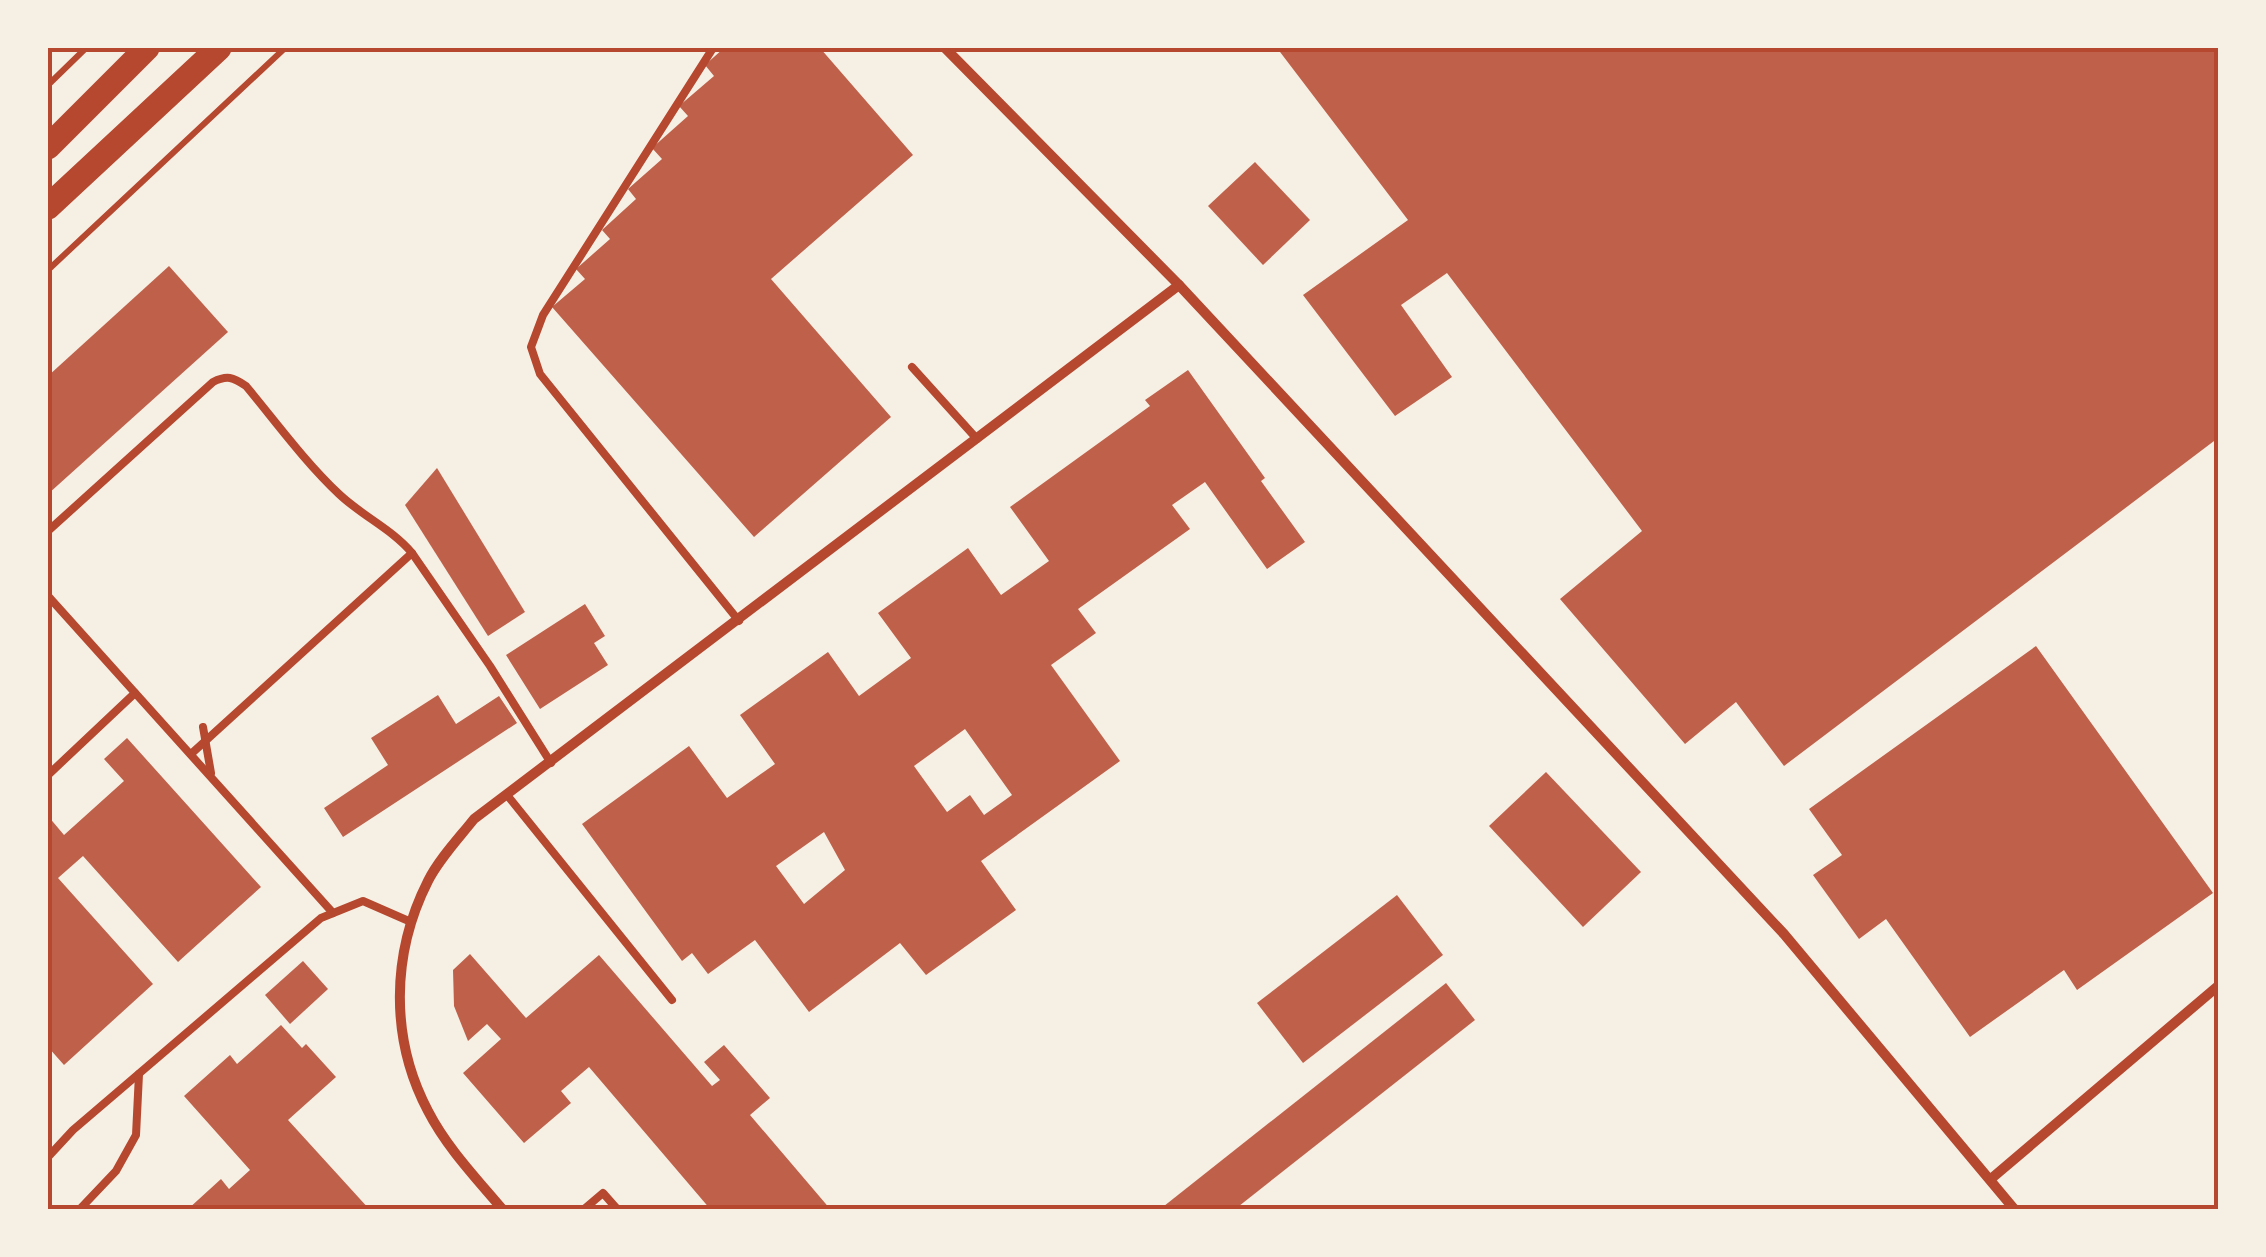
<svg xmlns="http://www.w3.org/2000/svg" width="2266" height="1257" font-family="'Nunito Sans',sans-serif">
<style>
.building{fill:#bf614a;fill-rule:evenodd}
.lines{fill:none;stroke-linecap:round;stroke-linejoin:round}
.path{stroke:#b5482f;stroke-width:6}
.service{stroke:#b5482f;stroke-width:8}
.minor{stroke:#b5482f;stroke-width:10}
.primary{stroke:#b5482f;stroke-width:25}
.neatline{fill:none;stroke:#b5482f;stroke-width:4}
</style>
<rect width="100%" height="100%" fill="#f6efe4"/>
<!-- building -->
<g class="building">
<polygon points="724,48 820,48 913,155 771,279 891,417 754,537 552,307 585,279 576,269 610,239 602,230 636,199 628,189 662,159 652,148 688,116 679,106 714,76 705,65"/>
<polygon points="1277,48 2218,48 2218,438 1784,766 1736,702 1685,744 1560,599 1642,531 1447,273 1401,305 1452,377 1395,416 1303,295 1408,220"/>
<polygon points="1255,162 1310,220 1263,265 1208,206"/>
<polygon points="169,266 228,332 48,494 48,376"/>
<path d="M1188 370 1265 478 1261 481 1305 542 1267 569 1205 482 1172 505 1190 529 1078 609 1096 633 1051 665 1120 761 981 861 1016 910 926 975 900 943 809 1012 755 940 708 974 692 953 682 961 582 824 689 746 727 798 775 764 740 715 828 652 859 696 911 658 878 613 968 548 1001 595 1049 561 1010 507 1150 406 1145 400ZM965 729 1012 795 984 815 970 795 947 812 914 766ZM824 832 845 870 804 904 776 866Z"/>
<polygon points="437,468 525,612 488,636 405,505"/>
<polygon points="585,604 605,636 594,643 608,665 540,709 506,655"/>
<polygon points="2036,646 2213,893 2077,990 2064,970 1970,1037 1886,919 1859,939 1813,875 1842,855 1809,809"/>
<polygon points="438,695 456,724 499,696 517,723 343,837 324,808 388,765 371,738"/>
<polygon points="127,738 261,887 178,962 83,856 58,878 153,984 64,1065 48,1047 48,816 64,835 124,781 104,759"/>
<polygon points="1546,772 1641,872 1583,927 1489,826"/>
<polygon points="1397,895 1443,955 1303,1063 1257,1003"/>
<polygon points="470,954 526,1018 599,955 712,1086 720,1080 704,1062 724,1045 770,1098 750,1115 831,1210 711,1210 589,1067 561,1091 571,1103 524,1143 463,1073 501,1039 487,1024 468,1041 454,1006 453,970"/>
<polygon points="303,961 328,989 290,1024 265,995"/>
<polygon points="1446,983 1475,1020 1234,1210 1159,1210"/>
<polygon points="281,1025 302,1048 306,1044 336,1077 288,1120 370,1210 187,1210 221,1179 229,1189 250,1170 184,1096 230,1055 237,1064"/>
</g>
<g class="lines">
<!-- path -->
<g class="path">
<polyline points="48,85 86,48"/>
<polyline points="48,270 285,48"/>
</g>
<!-- service -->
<g class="service">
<polyline points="713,48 543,315 531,347 540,374 739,621"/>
<polyline points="912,367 977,439"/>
<path d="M48 531 213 382C227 375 233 377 246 386 276 422 305 462 339 494 362 516 392 529 412 553L490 666 551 763"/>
<polyline points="48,596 333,913"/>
<polyline points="203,727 211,773"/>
<polyline points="191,754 412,553"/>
<polyline points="48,775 135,693"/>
<polyline points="507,795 672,1000"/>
<polyline points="48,1157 73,1130 321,918 363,901 411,922"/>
<polyline points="79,1210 116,1171 136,1135 139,1074"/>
<polyline points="583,1210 603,1193 618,1210"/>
</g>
<!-- minor -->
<g class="minor">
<polyline points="945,48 1179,285 1784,934 2015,1210"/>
<polyline points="1992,1178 2218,986"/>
<path d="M503 1210C477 1179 447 1148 428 1111 390 1039 391 954 428 881 439 859 459 838 474 819L1179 285"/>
</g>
<!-- primary -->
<g class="primary">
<polyline points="48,147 147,48"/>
<polyline points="48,207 219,48"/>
</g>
</g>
<!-- border -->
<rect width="2266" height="1257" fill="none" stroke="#f6efe4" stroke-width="100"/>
<rect x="50" y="50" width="2166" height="1157" class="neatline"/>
</svg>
